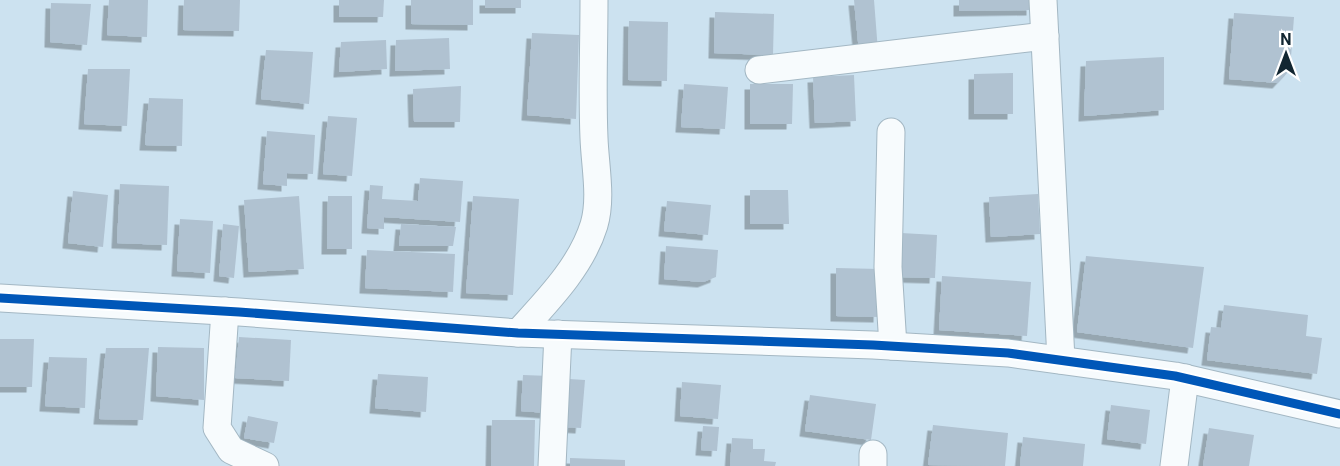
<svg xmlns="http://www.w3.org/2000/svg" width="1340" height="466" font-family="Roboto,sans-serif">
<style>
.building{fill:#b0c2d1;filter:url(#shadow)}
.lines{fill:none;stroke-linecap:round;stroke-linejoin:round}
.minor-casing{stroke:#a3b7c3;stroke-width:29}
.minor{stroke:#f7fbfd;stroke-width:27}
.cycleway-casing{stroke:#fff;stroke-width:13}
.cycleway{stroke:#0057b8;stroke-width:9}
</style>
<defs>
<filter id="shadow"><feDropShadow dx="-5.5" dy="5.5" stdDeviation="0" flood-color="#0004"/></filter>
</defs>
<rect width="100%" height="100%" fill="#cce2f0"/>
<!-- building -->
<g class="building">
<polygon points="109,0 148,0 147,37 107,35"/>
<polygon points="184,0 240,0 239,31 183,30"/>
<polygon points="339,0 384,0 383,17 339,17"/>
<polygon points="411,0 473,0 473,25 411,24"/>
<rect x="485" y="0" width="36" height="8"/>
<polygon points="854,0 874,0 878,51 859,52"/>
<polygon points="959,0 1032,0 1032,10 959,11"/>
<polygon points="51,3 91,4 87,45 50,42"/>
<polygon points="715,12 774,14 773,55 714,53"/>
<polygon points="1234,13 1294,17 1290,70 1278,83 1229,79"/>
<polygon points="629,21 668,22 667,81 628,80"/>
<polygon points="532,33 579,35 576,119 527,115"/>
<polygon points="449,38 450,69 395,71 396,40"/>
<polygon points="386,40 387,69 339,72 341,42"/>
<polygon points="266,50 313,52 309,104 261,99"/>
<polygon points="1164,57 1164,110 1084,116 1086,61"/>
<polygon points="88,69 130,69 127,126 84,124"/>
<polygon points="1013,73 1013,114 974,114 974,74"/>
<polygon points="854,75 856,121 815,123 813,77"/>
<polygon points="684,84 728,87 725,129 681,127"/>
<polygon points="750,84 793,84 792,124 750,124"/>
<polygon points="461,86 460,122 414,122 413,89"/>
<polygon points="149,98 183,99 182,146 145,145"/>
<polygon points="328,116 357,118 352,176 323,174"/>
<polygon points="267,131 315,135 313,174 287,173 287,186 263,184"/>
<polygon points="420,178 463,181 460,222 384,217 384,229 367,228 370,185 383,186 382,199 418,201"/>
<polygon points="120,184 169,186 167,245 117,243"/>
<polygon points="750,190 788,190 789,224 750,224"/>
<polygon points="73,191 108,195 103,247 68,243"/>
<polygon points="1038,194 1040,234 991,237 989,197"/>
<polygon points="299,196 304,269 249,272 244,200"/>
<polygon points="328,196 352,196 352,249 327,249"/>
<polygon points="473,196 519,199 513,295 466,293"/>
<polygon points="667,201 711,205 708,235 664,231"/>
<polygon points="180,219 213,221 210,273 177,271"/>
<polygon points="223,224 239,226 234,278 219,276"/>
<polygon points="401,224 456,227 453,246 399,246"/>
<polygon points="901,233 937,235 935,278 899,277"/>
<polygon points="666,246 718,250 716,277 703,282 664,279"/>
<polygon points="367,250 455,254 453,292 365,288"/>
<polygon points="1086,256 1204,267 1193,348 1077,332"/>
<polygon points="836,268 880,269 879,317 836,316"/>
<polygon points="942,276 1031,282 1027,336 939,330"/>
<polygon points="1224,305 1308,315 1306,336 1322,338 1317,374 1207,360 1211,327 1221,328"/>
<polygon points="239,337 291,340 289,381 235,378"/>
<polygon points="0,339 34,339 32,387 0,387"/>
<polygon points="158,347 204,348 204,400 156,396"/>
<polygon points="106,348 149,348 143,420 99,419"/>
<polygon points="49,357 87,358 85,408 45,406"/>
<polygon points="378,374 428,377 426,412 375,408"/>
<polygon points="523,375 550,376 547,413 521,411"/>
<polygon points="569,379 585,380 581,428 565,427"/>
<polygon points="682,382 721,385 718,419 680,416"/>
<polygon points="810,395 876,404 871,440 805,431"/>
<polygon points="1111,405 1150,410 1146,444 1107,439"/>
<polygon points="248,416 278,422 274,443 244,438"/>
<polygon points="492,420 535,420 534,466 491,466"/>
<polygon points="933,425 1008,433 1005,466 928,465"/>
<polygon points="703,426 719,427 717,451 701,450"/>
<polygon points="1209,428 1254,435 1249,466 1203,466"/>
<polygon points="1023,437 1085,444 1083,466 1020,466"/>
<polygon points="732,438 753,439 753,449 765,449 764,461 776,462 775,466 730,466"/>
<polygon points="570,458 625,460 625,466 570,466"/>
</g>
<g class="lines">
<defs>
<g id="minor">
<polyline points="1043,0 1061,360"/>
<polyline points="759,70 1045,36"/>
<polyline points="891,132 888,267 893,346"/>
<polyline points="0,298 239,312 518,333 873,345 1008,353 1175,376 1340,414"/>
<polyline points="225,311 217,428 231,450 265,466"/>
<path d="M518 333C547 301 581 267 594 225 602 198 595 166 594 138 592 92 594 46 594 0"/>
<polyline points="552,466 558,334"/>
<polyline points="873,466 873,454"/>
<polyline points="1174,466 1185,378"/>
</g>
</defs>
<!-- minor casing -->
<use href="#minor" class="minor-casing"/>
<!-- minor -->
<use href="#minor" class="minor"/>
<defs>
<polyline id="cycleway" points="0,298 239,312 518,333 873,345 1008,353 1175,376 1340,414"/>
</defs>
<!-- cycleway casing -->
<use href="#cycleway" class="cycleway-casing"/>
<!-- cycleway -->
<use href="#cycleway" class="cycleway"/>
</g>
<!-- north arrow -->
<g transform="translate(1286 54)" stroke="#ffffff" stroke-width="4.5" paint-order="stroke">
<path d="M0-4.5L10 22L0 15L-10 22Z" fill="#122631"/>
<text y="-9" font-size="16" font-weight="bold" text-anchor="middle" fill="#122631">N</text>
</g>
</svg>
